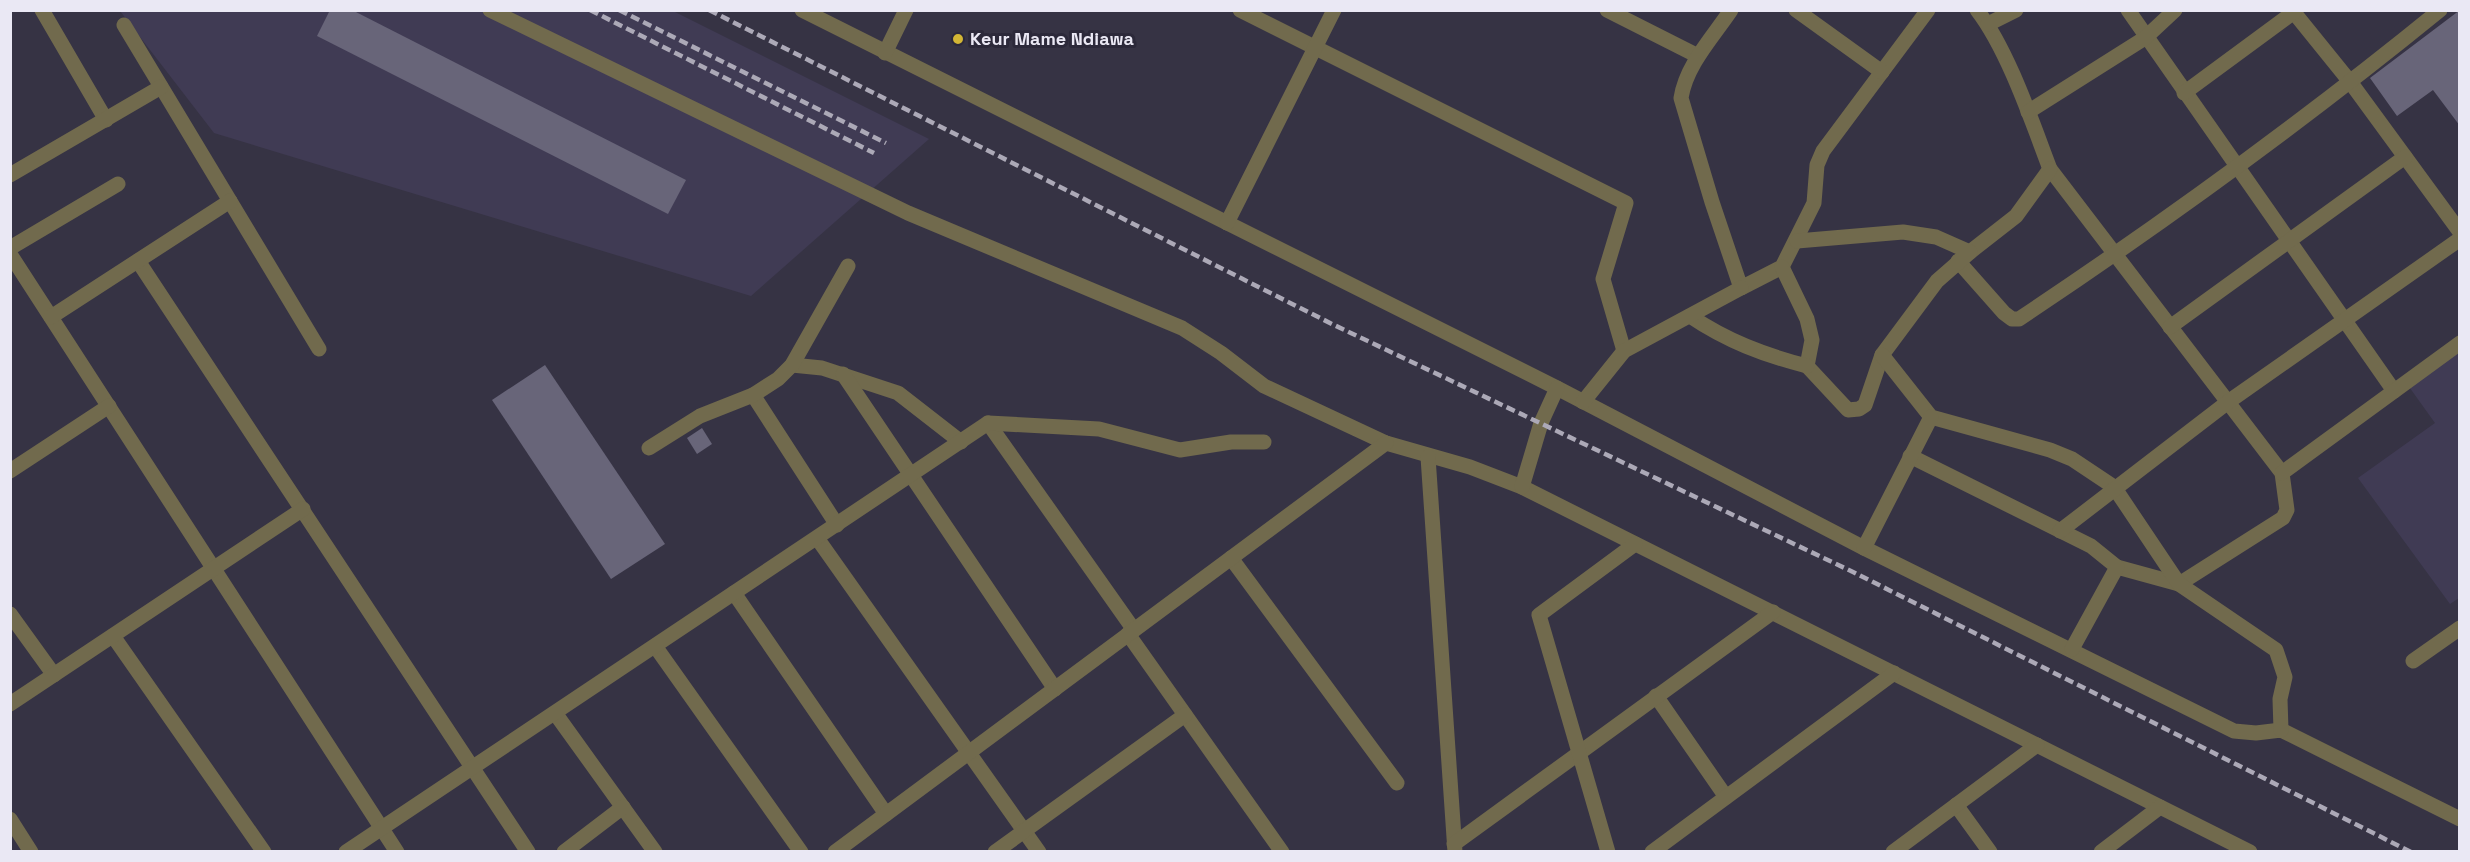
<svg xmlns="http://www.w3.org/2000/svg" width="2470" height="862" font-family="'Space Grotesk',sans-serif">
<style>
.built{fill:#403b54}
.building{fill:#686579}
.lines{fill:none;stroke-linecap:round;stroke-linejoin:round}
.minor{stroke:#716a4d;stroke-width:15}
.rail{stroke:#aca9b7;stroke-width:4.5;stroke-dasharray:9 4.5;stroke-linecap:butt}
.poi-dot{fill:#d3b635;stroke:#2c293a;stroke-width:2}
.labels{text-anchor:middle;stroke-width:6;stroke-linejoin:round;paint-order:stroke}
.poi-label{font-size:18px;font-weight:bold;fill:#eae8f4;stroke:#2c293a;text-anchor:start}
</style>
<rect width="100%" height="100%" fill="#363344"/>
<!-- built -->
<g class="built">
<polygon points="120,11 673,11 929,139 751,296 214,133"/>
<polygon points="2459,336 2459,598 2450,604 2358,478 2435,423 2402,377"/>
</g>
<!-- building -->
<g class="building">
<polygon points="330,10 352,10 686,180 668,214 317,36"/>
<polygon points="2460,10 2460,126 2433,90 2397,116 2370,78"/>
<polygon points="545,365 665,544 611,579 492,400"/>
<polygon points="702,428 712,444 697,454 687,438"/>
</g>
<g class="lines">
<!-- minor -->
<g class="minor">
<polyline points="42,10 106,120"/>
<polyline points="490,10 908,213 1182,328 1221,353 1264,386 1386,443 1470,467 1522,487 2250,852"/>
<polyline points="802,10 1557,388 1864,548 2234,731 2256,733 2281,730 2460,819"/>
<polyline points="1240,10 1626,203 1603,279 1624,351"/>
<polyline points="1607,10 1698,56"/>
<path d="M1731 10C1713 37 1686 65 1681 98L1712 202 1741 288 1782 267 1814 203 1817 165 1823 151 1928 10"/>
<polyline points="1796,10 1882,72"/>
<path d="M1977 10C2008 50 2032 122 2050 169L2282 473 2287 510 2283 518 2179 584 2117 567"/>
<polyline points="2128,10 2394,391"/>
<polyline points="2292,10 2351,83 2460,232"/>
<polyline points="1988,24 2016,10"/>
<polyline points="124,25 319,349"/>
<polyline points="885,53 906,10"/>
<polyline points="2184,93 2294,12"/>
<polyline points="2028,112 2145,38 2175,10"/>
<polyline points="10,175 161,87"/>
<polyline points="1227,223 1334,10"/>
<polyline points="10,248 118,184"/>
<polyline points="1970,252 2016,216 2050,169"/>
<polyline points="10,254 397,852"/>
<polyline points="138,261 528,852"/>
<path d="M1958 261 2004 313 2012 319H2019C2163 223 2305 120 2440 10"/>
<polyline points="1782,267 1807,319 1812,340 1807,366 1848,410 1859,409 1865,405 1882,355 1937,281 1970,252 1936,237 1903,232 1797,241"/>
<path d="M1690 316C1727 341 1764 355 1807 366"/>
<polyline points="51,317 230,201"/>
<polyline points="2170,327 2405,157"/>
<polyline points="1882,355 1931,417 2050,450 2072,459 2114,487 2179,584 2276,650 2285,677 2280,699 2281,730"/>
<polyline points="792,365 822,368 898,393 961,442"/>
<polyline points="843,374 1055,689"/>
<polyline points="753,395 837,525"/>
<polyline points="1583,402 1624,351 1741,288"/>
<polyline points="988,423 1134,630"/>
<polyline points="649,448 700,416 753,395 778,379 792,365 848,266"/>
<polyline points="1910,456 2091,546 2117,567 2072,649"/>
<polyline points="1428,457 1455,852"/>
<polyline points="10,471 109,406"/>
<polyline points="2282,473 2460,343"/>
<polyline points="1522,487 1541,423 1557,388"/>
<polyline points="2060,531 2228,402 2460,239"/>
<polyline points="817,538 1039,852"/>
<polyline points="1864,548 1931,417"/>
<polyline points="1231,558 1397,783"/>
<polyline points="734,593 886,814"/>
<polyline points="10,614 54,675"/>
<polyline points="1128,634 1282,852"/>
<polyline points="113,636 264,852"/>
<polyline points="655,646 801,852"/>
<polyline points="2413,661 2460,628"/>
<polyline points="1656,696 1726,797"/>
<polyline points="10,704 303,509"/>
<polyline points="555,713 655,852"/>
<polyline points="1956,805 1990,852"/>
<polyline points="10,819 31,852"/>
<polyline points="1454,844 1773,612"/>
<polyline points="346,852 988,423 1099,429 1180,450 1231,442 1264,442"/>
<polyline points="564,852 623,807"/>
<polyline points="835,852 1386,443"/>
<polyline points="995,852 1185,715"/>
<polyline points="1608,852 1539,615 1635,544"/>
<polyline points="1652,852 1894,673"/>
<polyline points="1893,852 2037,745"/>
<polyline points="2101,852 2160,807"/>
</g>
<!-- rail -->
<g class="rail">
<polyline points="590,10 874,153"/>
<polyline points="619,10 886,143"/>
<polyline points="709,10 1332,324 1853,572 2411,852"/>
</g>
</g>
<!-- markers -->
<circle class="poi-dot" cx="958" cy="39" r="6"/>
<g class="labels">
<!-- poi labels -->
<g class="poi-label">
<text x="970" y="45">Keur Mame Ndiawa</text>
</g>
</g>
<!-- border -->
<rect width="2470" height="862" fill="none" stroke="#eae8f4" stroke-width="24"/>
</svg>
